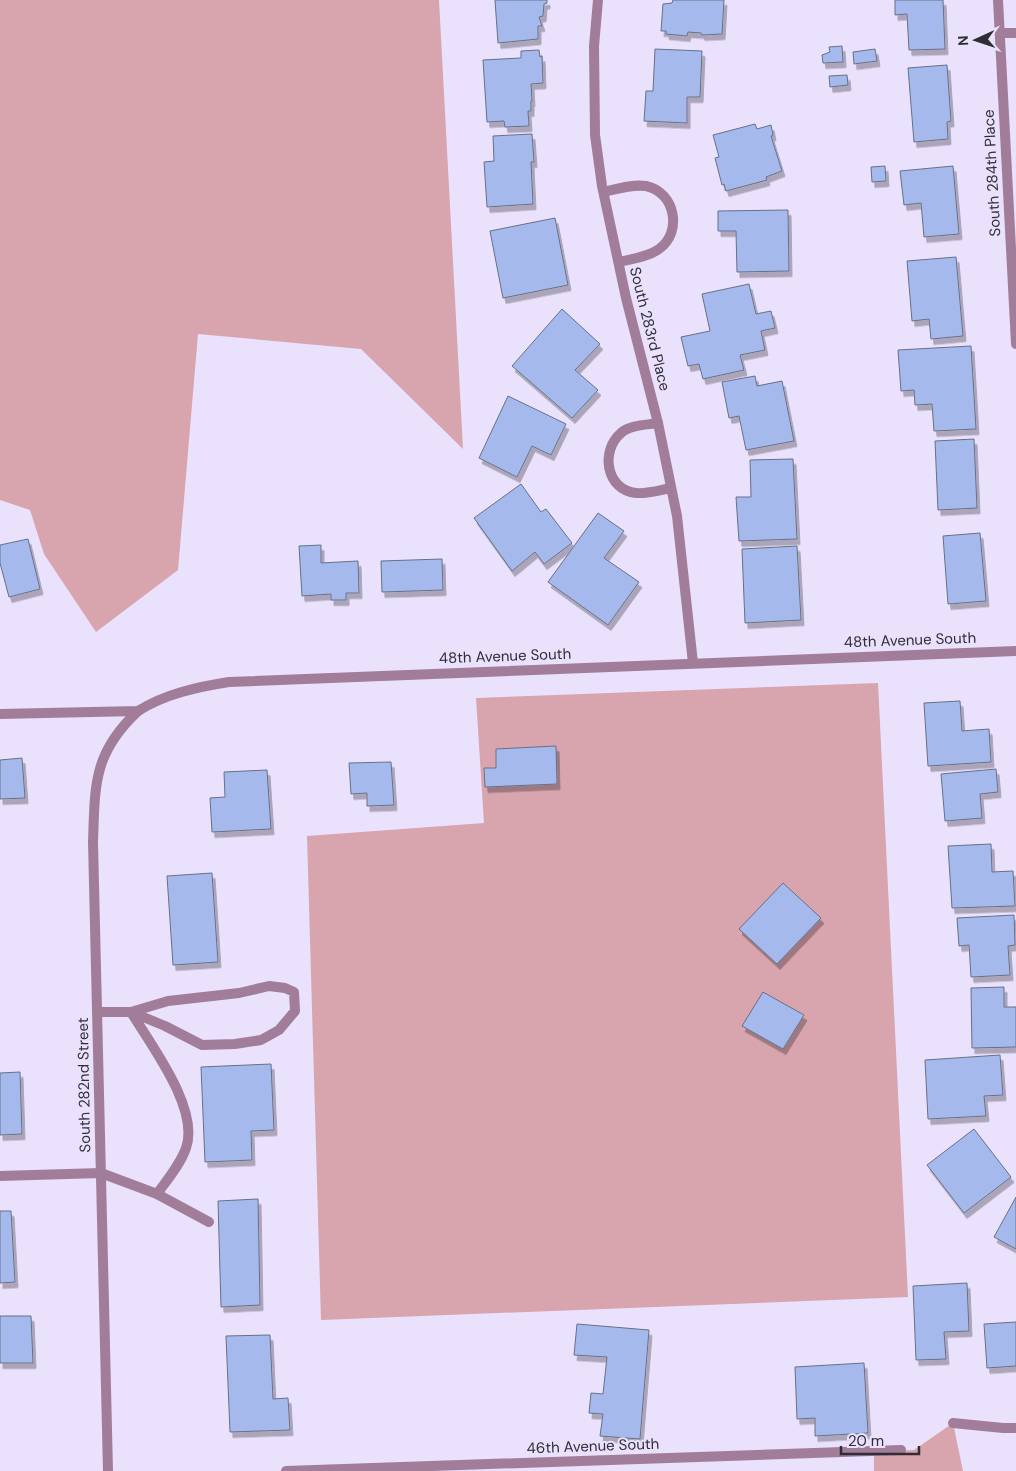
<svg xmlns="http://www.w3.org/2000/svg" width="1016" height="1471" font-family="'DM Sans',sans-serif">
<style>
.green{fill:#d8a4ae}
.building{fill:#a6b9ec;stroke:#667087;filter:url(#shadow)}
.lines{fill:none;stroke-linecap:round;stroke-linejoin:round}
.lane{stroke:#a17d9a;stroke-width:10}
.street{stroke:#a17d9a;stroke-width:10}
.labels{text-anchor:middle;stroke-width:4;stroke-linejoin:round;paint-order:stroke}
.street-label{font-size:15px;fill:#302d37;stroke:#eae1fd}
</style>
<defs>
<filter id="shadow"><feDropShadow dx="3" dy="5.5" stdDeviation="0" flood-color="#0004"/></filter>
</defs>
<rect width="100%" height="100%" fill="#eae1fd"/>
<!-- green -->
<g class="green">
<polygon points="0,0 439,0 463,449 361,349 198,334 178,570 96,632 44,554 30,510 0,500"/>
<polygon points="878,683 908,1297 321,1320 307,836 484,823 476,698"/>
<polygon points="953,1423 963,1471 874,1471 874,1452 914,1450"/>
</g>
<!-- building -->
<g class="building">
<polygon points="495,0 547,0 547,3 544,4 543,16 539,17 542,26 538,26 538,39 498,43"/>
<polygon points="673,0 724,0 722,34 702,35 701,33 688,32 687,36 666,34 666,31 661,31 663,4 672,3"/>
<polygon points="895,0 943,0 945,49 909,50 907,14 895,15"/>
<polygon points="842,46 843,62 823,63 822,55 830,52 829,47"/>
<polygon points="655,49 702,51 700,97 687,97 687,123 644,121 646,91 653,91"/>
<polygon points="875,49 877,61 854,64 853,52"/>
<polygon points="539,50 540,57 542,56 543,83 531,84 532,101 531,101 531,111 528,111 529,126 505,127 504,121 487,122 483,60 521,58 521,51"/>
<polygon points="947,65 951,121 947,122 948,139 914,142 908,68"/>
<polygon points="847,75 848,85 830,87 829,76"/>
<polygon points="755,124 757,129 771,125 773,135 771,136 782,171 766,177 767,180 726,191 724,184 722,185 715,158 719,157 713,135"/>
<polygon points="532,134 534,162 531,162 533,204 487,207 484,162 494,161 493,136"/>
<polygon points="885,166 886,181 872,182 871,167"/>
<polygon points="953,166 959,234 924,237 921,203 904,205 900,171"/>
<polygon points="788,210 789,271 737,272 736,231 718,231 718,211"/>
<polygon points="555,218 568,285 503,298 490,231"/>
<polygon points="956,257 963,336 931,339 929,319 912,321 907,261"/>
<polygon points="749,284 756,314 771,311 775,328 761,331 765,350 740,355 744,370 703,379 699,364 688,366 681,337 710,331 702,294"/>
<polygon points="562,309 600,344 575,370 598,390 572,418 512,366"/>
<polygon points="971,346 976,429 934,431 932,404 915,405 914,390 901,391 898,350"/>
<polygon points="755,376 757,386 782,381 794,441 746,450 739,416 729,418 722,382"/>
<polygon points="508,396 566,424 551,455 532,446 517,477 479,458"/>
<polygon points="974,439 977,508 938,510 935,441"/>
<polygon points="793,459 797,539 739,541 736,497 751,497 750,460"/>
<polygon points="521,484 541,512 546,509 572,543 544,564 535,552 512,571 474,518"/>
<polygon points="598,513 624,531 604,558 639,582 608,625 548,582"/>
<polygon points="980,533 986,601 948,604 943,536"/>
<polygon points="28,539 40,589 9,597 0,563 0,545"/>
<polygon points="321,545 321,563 358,561 359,593 346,593 346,600 331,600 331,594 302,596 299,546"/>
<polygon points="797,546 801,620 745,623 742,549"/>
<polygon points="442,559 443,590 382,592 381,561"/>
<polygon points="960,701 962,731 989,729 991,762 928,766 924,703"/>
<polygon points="556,746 557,784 485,787 484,768 496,768 496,749"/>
<polygon points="22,758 25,798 0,799 0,760"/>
<polygon points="391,762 394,805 367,806 367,793 351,794 349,763"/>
<polygon points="996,769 998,792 980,794 982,818 945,821 941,774"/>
<polygon points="267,770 271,829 212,832 210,798 225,797 224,772"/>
<polygon points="991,844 992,872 1013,871 1015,906 952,908 948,846"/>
<polygon points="212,873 218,962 173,965 167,876"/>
<polygon points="783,883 821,918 777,964 739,929"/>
<polygon points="1014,915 1015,945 1008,946 1010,975 971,977 969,945 959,946 957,918"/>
<polygon points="1004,987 1004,1007 1016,1007 1016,1047 972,1048 971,988"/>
<polygon points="763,992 804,1015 783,1049 742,1026"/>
<polygon points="1000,1055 1003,1095 984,1096 986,1116 928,1119 925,1060"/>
<polygon points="271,1064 274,1130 251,1131 252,1160 205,1162 201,1067"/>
<polygon points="20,1072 22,1134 0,1135 0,1073"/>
<polygon points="974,1129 1011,1177 964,1213 927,1165"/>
<polygon points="1016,1197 1016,1249 994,1237"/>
<polygon points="258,1199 260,1305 221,1307 218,1201"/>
<polygon points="0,1211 11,1211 15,1282 0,1283"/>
<polygon points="967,1283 969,1331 944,1332 946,1359 916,1360 913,1286"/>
<polygon points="0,1316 31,1316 33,1363 0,1363"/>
<polygon points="1016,1322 1016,1366 987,1368 984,1324"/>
<polygon points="577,1324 649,1330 640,1439 600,1436 603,1414 589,1413 591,1393 603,1394 607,1357 574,1355"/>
<polygon points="270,1335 273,1399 288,1398 290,1430 230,1432 226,1336"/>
<polygon points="864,1363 868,1433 815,1436 815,1418 797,1419 795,1367"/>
</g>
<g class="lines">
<!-- lane -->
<g class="lane">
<path d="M97 1012H131L165 1026 202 1045 235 1044 261 1040 279 1030 295 1011 294 992 285 988 269 986 239 993 168 1001 131 1012C151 1045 200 1109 186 1148 180 1165 167 1180 157 1194"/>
<polyline points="0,1176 101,1173 157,1194 209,1222"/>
</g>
<!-- street -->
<g class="street">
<polyline points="598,0 594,46 595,135 602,186 626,298 658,423 677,516 693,663"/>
<polyline points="998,0 1016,344"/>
<polyline points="1000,33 1016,33"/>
<path d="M604 192C617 189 632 184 646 186 675 192 683 232 659 249 648 257 631 259 619 262"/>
<path d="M658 423C646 425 630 425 621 433 600 451 606 490 636 493 648 494 660 490 671 488"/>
<path d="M0 714 138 711C165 694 197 687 229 682L1016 651"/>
<polyline points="953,1423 1003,1428 1016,1428"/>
<path d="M108 1471 93 842C95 785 93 753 138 711"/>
<polyline points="286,1471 901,1450"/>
</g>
</g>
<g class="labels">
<!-- street labels -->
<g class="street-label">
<text transform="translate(992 173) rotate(-93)" y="5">South 284th Place</text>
<text transform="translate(650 329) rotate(76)" y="5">South 283rd Place</text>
<text transform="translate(910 640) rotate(-2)" y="5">48th Avenue South</text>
<text transform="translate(505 656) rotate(-2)" y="5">48th Avenue South</text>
<text transform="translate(84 1085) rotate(-91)" y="5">South 282nd Street</text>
<text transform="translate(593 1446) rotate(-2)" y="5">46th Avenue South</text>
</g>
</g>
<!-- north arrow -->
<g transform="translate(976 40) rotate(267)" stroke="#eae1fd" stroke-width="4" paint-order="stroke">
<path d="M0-4L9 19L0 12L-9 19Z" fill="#302d37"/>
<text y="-8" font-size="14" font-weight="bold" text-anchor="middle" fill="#302d37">N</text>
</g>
<!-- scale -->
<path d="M841 1446v8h78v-8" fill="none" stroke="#302d37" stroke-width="2.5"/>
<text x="848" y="1446" font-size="15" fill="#302d37" stroke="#eae1fd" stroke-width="4" paint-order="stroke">20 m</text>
</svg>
